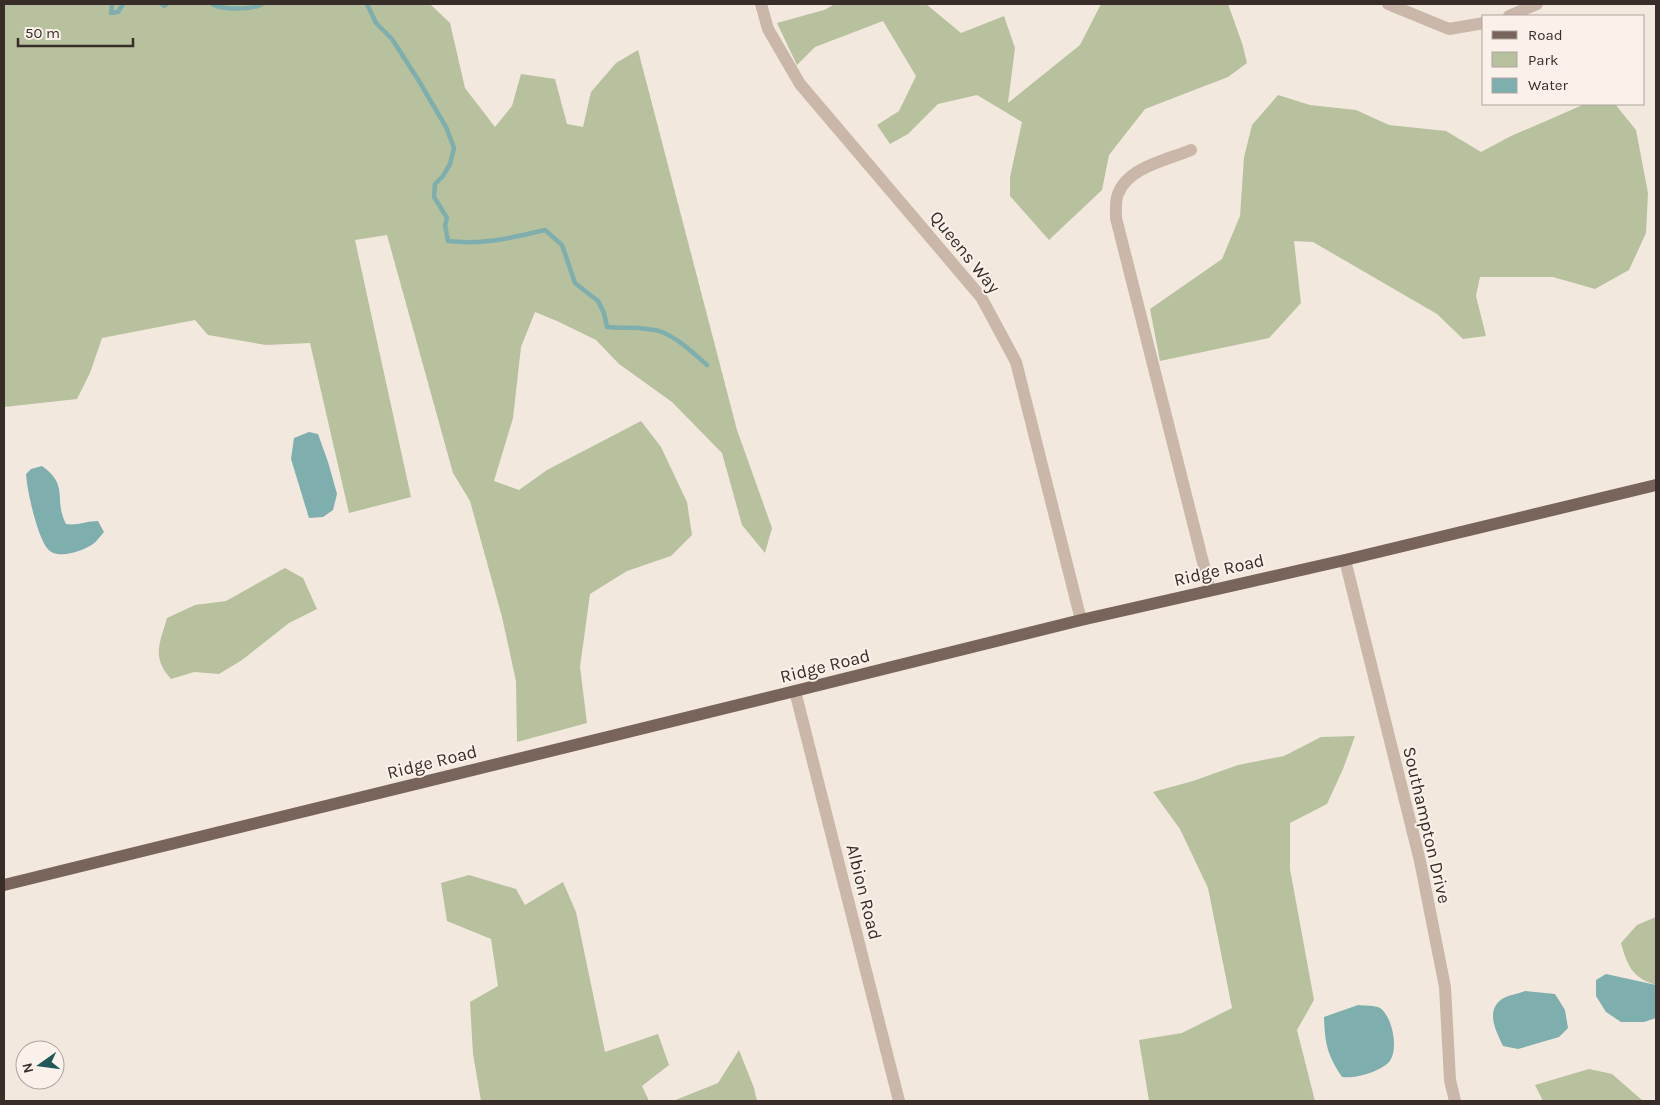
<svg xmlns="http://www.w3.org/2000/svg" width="1660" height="1105" font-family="Karla,sans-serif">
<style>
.green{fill:#b7c19e}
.water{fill:#7eaeae}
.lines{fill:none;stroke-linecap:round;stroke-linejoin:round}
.stream{stroke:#7eaeae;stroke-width:4.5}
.minor{stroke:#cab7aa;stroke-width:12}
.major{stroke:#79645b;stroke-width:12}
.labels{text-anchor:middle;stroke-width:4;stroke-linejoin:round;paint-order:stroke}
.street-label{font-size:18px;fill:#382d29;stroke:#faf2ea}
</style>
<rect width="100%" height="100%" fill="#f2e8de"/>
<!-- green -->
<g class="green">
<polygon points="4,4 430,4 450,23 465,88 495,127 512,106 521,74 555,79 567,124 583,127 591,92 616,63 638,50 737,430 772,528 765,553 742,525 722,453 672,402 619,364 596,340 557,321 535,312 521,347 513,418 494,481 519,490 547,470 641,421 661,447 687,502 692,535 671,556 627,571 590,594 580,667 587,723 517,742 516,681 502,617 470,501 453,473 387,235 355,240 411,497 349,513 310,343 266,345 208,335 195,320 102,338 90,373 77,399 4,407"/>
<polygon points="835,4 926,4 961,33 1004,16 1015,48 1008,103 1080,45 1101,4 1228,4 1242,43 1247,63 1228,77 1145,109 1109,155 1102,190 1049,240 1010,196 1010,177 1022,122 977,95 938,104 908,134 890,144 877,125 899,111 916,76 883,21 815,47 797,65 777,23 824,10"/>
<polygon points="1278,95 1310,105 1356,110 1389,125 1446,131 1481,152 1511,136 1585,104 1615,104 1636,130 1648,193 1646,233 1629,270 1595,289 1553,277 1480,277 1476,296 1486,336 1463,339 1437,314 1313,242 1294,241 1301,303 1269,338 1160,361 1150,309 1222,259 1240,216 1244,157 1252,125"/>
<path d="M285 568 303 578 317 609 289 623 242 660 219 674 194 672 171 679C151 657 160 643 167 618L195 605 226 601Z"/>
<polygon points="1355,736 1343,769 1327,804 1290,823 1290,869 1314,1000 1297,1030 1315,1101 1149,1101 1139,1040 1182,1033 1232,1008 1208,888 1180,829 1153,792 1193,781 1238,765 1284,756 1321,737"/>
<polygon points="469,875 516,889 525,905 563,882 576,912 605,1052 658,1034 669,1065 642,1086 649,1101 481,1101 473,1054 470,1002 498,986 491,939 447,921 441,883"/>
<path d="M1656 917V985C1632 978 1627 965 1621 943L1637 925Z"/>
<polygon points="739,1050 754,1088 757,1101 673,1101 718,1083"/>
<polygon points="1589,1069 1612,1074 1643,1101 1543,1101 1535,1085"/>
</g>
<!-- water -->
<g class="water">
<polygon points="309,432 318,434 328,462 337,494 333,510 323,517 309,518 291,459 294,438"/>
<path d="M42 466C70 486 53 499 66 524 78 526 86 521 98 521L104 532C100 536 97 541 93 544 83 551 56 561 47 548 37 535 27 491 26 474L31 469Z"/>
<polygon points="1606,974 1656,985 1656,1018 1644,1022 1621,1022 1606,1012 1596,996 1596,980"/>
<path d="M1525 991 1555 994 1565 1010 1568 1028 1559 1037 1518 1049 1503 1046C1496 1031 1485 1011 1502 999 1508 995 1518 994 1525 991Z"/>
<path d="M1358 1005C1364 1006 1375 1005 1380 1008 1393 1017 1399 1051 1389 1062 1379 1072 1355 1079 1342 1077 1327 1054 1325 1044 1324 1017Z"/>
</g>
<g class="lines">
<!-- stream -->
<g class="stream">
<polyline points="112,4 111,13 118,12 123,4"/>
<polyline points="162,4 164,6 167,4"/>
<path d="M212 4C222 10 252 10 262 4"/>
<path d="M367 4 376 23 392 39 419 81 446 127 454 148 450 164 443 176 435 184 434 197 447 218 445 225 448 241C483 245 511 238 545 230L562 245 575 283 598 301 604 313 607 327C625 329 645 326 662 332 679 339 693 353 707 365"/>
</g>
<!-- minor -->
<g class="minor">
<polyline points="761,4 768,29 800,84 981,297 1016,362 1081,620"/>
<polyline points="1388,4 1449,29 1484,23"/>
<polyline points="1509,16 1537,4"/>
<path d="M1191 150C1167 160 1128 167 1118 194 1115 201 1116 210 1116 218L1210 590"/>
<polyline points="1345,560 1420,861 1445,987 1450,1080 1455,1101"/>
<polyline points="795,691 899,1101"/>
</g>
<!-- major -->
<polyline class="major" points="4,885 795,691 1081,620 1345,560 1656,485"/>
</g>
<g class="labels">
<!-- street labels -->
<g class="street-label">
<text transform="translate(965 252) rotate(51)" y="6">Queens Way</text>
<text transform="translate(1219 570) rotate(-13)" y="6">Ridge Road</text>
<text transform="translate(825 666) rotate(-14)" y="6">Ridge Road</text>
<text transform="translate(432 762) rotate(-14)" y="6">Ridge Road</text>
<text transform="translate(1427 825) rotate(77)" y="6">Southampton Drive</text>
<text transform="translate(864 892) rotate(76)" y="6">Albion Road</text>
</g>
</g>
<!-- border -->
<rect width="1660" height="1105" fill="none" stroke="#382d29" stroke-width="10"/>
<!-- legend -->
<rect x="1482" y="15" width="162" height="90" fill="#faf2ea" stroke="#aca39d"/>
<rect x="1492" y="31" width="25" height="8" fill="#79645b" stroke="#aca39d"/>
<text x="1528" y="40" font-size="15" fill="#382d29">Road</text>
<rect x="1492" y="52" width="25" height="15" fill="#b7c19e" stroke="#aca39d"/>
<text x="1528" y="65" font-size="15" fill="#382d29">Park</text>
<rect x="1492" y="78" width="25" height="15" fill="#7eaeae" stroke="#aca39d"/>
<text x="1528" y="90" font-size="15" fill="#382d29">Water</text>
<!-- north arrow -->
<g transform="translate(40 1065) rotate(256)"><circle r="24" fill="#faf2ea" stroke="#aca39d"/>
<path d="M0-4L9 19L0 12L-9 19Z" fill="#205758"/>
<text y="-8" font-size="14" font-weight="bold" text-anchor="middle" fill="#382d29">N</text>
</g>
<!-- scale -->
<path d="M18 38v8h115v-8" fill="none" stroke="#382d29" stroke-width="2.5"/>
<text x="25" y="38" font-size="15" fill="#382d29" stroke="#faf2ea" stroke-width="4" paint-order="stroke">50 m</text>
</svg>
